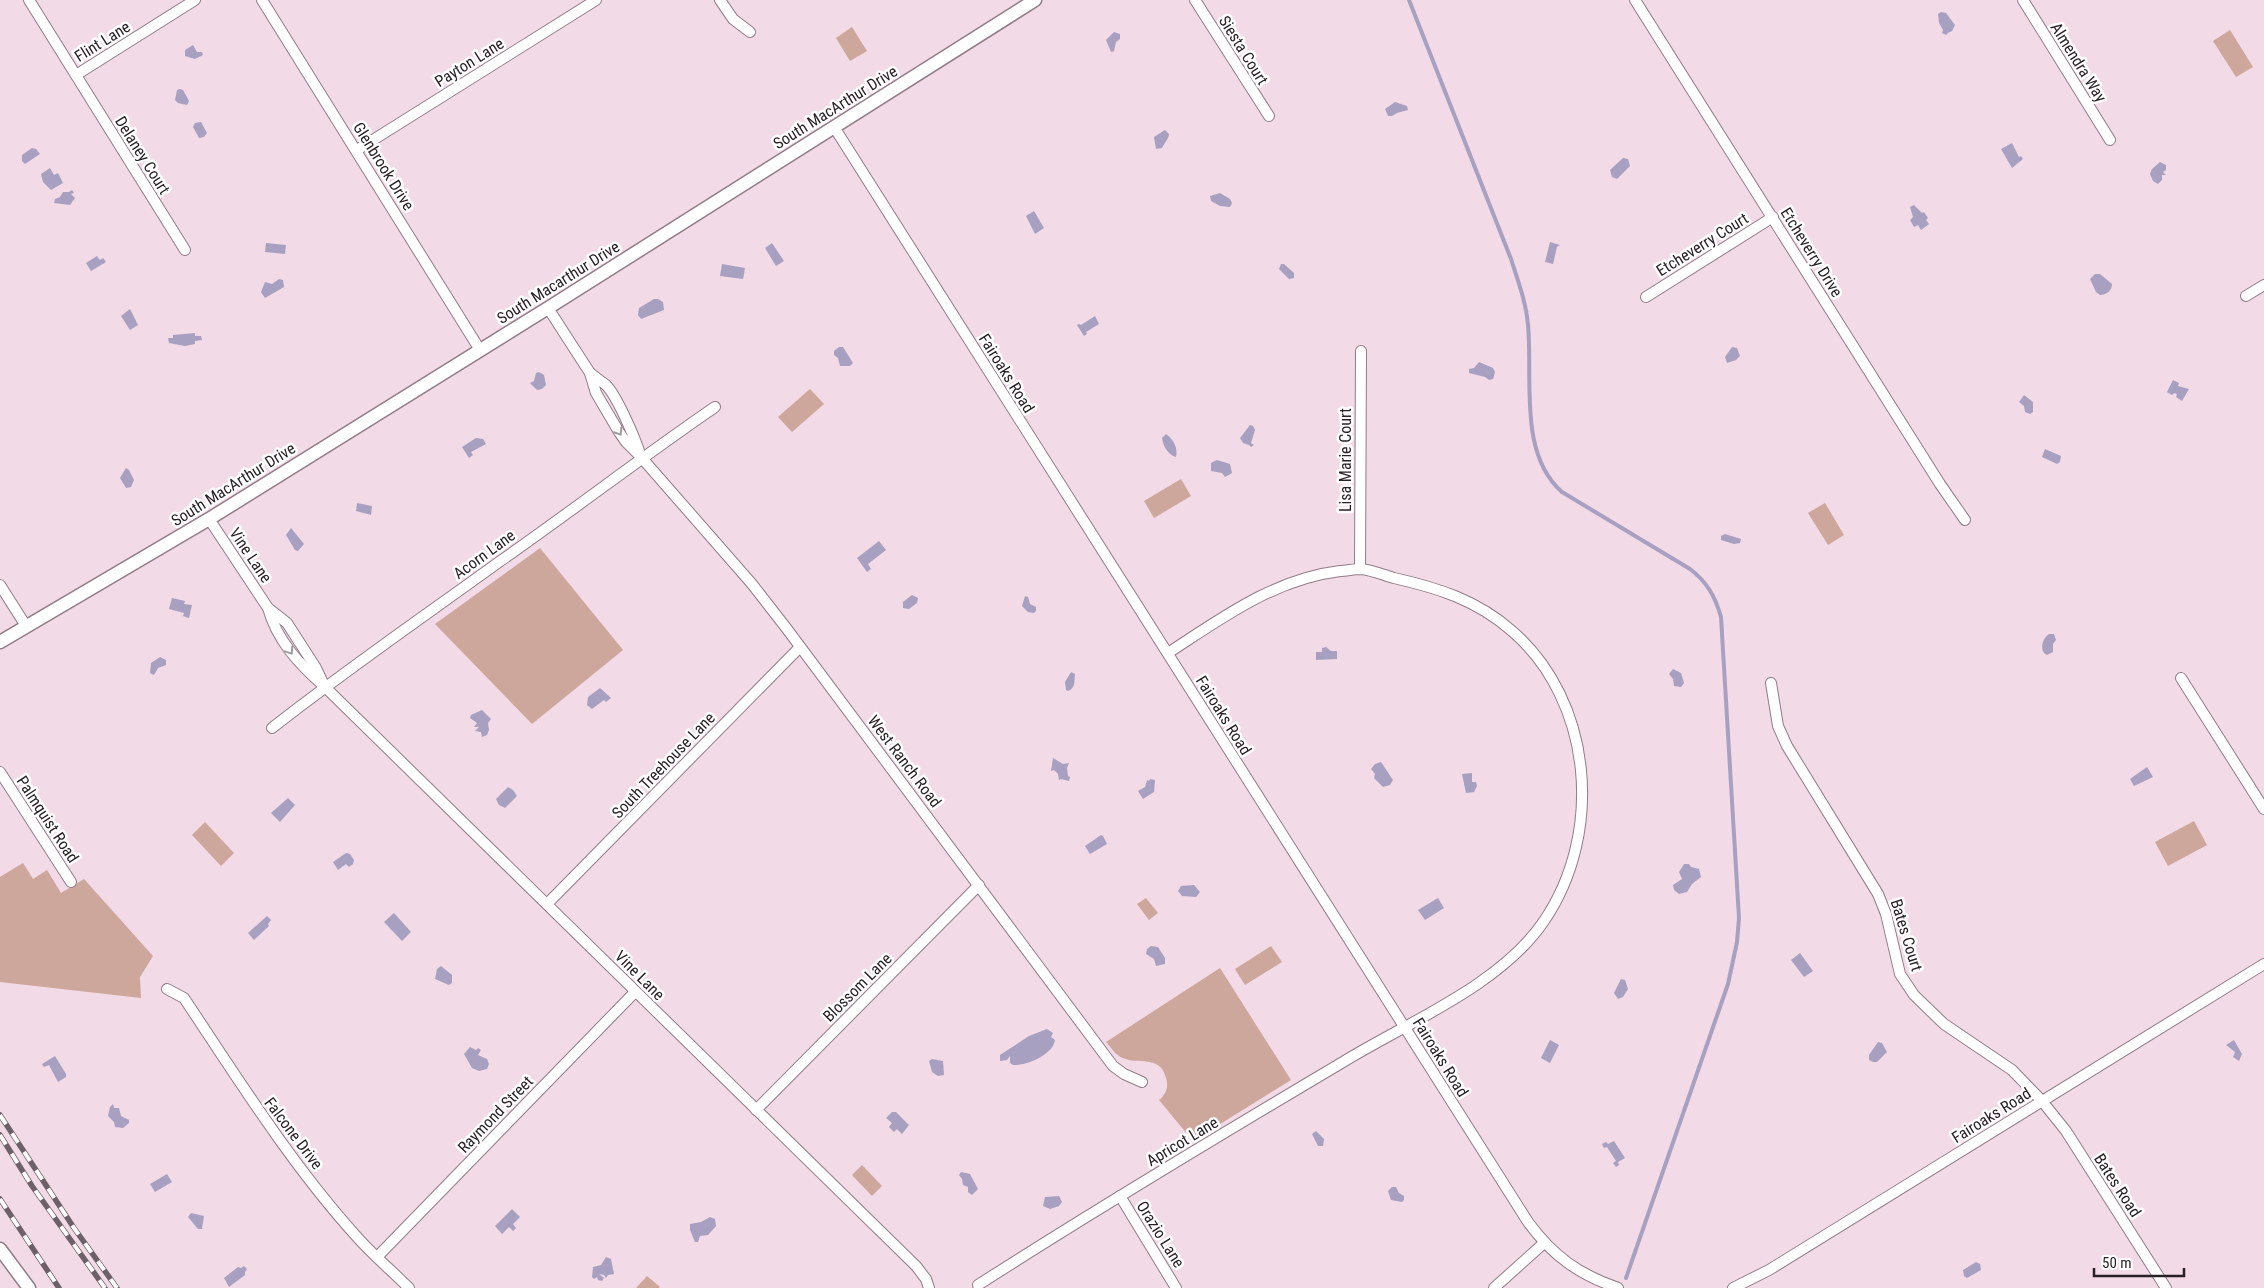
<svg xmlns="http://www.w3.org/2000/svg" width="2264" height="1288" font-family="'Roboto Condensed',sans-serif">
<style>
.green{fill:#cda69c}
.water{fill:#a7a0c1}
.lines{fill:none;stroke-linecap:round;stroke-linejoin:round}
.stream{stroke:#a7a0c1;stroke-width:4}
.minor-casing{stroke:#917c87;stroke-width:12}
.tertiary-casing{stroke:#917c87;stroke-width:15}
.minor{stroke:#fff;stroke-width:10}
.tertiary{stroke:#fff;stroke-width:12}
.rail-casing{stroke:#6e6068;stroke-width:5.5}
.rail{stroke:#fff;stroke-width:4;stroke-dasharray:11;stroke-linecap:butt}
.oneway{stroke:#9f9b9d}
.labels{text-anchor:middle;stroke-width:5;stroke-linejoin:round;paint-order:stroke}
.street-label{font-size:16px;fill:#292025;stroke:#fff}
</style>
<rect width="100%" height="100%" fill="#f2dae7"/>
<!-- green -->
<g class="green">
<polygon points="852,27 867,51 850,61 836,38"/>
<polygon points="2230,30 2253,67 2236,77 2213,41"/>
<polygon points="810,389 824,404 792,432 778,417"/>
<polygon points="1181,479 1191,496 1154,518 1144,501"/>
<polygon points="1825,503 1844,535 1828,545 1808,513"/>
<polygon points="540,548 623,650 532,724 435,624"/>
<polygon points="2194,821 2207,845 2168,866 2155,842"/>
<polygon points="205,822 234,853 221,866 192,835"/>
<polygon points="23,863 33,879 47,870 61,893 84,879 153,956 140,977 141,998 0,982 0,877"/>
<polygon points="1146,898 1158,913 1149,920 1137,904"/>
<polygon points="1271,946 1282,962 1245,985 1235,969"/>
<path d="M1220 968 1291 1080 1193 1141 1159 1100C1166 1094 1169 1087 1166 1078 1160 1054 1138 1065 1123 1058 1116 1056 1111 1047 1106 1042Z"/>
<polygon points="862,1165 882,1186 872,1196 852,1175"/>
<polygon points="647,1276 660,1287 659,1288 636,1288"/>
</g>
<!-- water -->
<g class="water">
<polygon points="1941,12 1946,13 1955,25 1952,31 1948,33 1946,35 1942,33 1943,30 1939,23 1938,14"/>
<polygon points="1114,32 1120,34 1120,39 1116,42 1114,51 1111,52 1106,40"/>
<polygon points="193,45 197,52 202,52 203,55 195,59 185,56 185,50"/>
<polygon points="180,89 183,90 189,101 187,105 178,103 175,100 177,90"/>
<polygon points="1395,102 1407,106 1408,110 1397,113 1392,116 1388,116 1385,109"/>
<polygon points="201,122 207,133 204,137 199,138 193,127 195,123"/>
<path d="M1165 130 1169 134C1169 139 1164 143 1162 148L1156 149 1154 137Z"/>
<polygon points="2012,143 2019,157 2021,156 2023,159 2012,168 2001,149"/>
<polygon points="32,148 36,149 40,154 25,164 22,161 22,155"/>
<polygon points="1623,158 1628,159 1630,166 1617,179 1612,177 1610,170"/>
<polygon points="2160,162 2166,165 2166,170 2163,172 2166,175 2162,175 2162,180 2158,184 2153,181 2150,174 2152,169"/>
<polygon points="50,168 54,175 58,173 63,183 51,190 43,182 41,174"/>
<polygon points="72,190 74,193 71,194 75,198 70,205 54,203 55,199 60,197 63,192 69,192"/>
<polygon points="1220,193 1230,199 1232,203 1230,207 1220,206 1211,201 1210,196"/>
<polygon points="1914,205 1922,213 1924,212 1928,218 1926,220 1929,224 1921,230 1918,225 1914,227 1910,220 1913,217 1910,207"/>
<polygon points="1034,211 1044,228 1035,234 1026,216"/>
<polygon points="1550,242 1560,245 1557,247 1553,264 1545,262"/>
<polygon points="266,243 286,245 285,254 265,252"/>
<polygon points="772,243 784,261 776,266 765,248"/>
<polygon points="97,256 100,260 103,258 106,262 91,271 86,263"/>
<polygon points="722,264 745,268 743,279 720,276"/>
<polygon points="1281,264 1284,264 1294,273 1294,278 1289,279 1279,269"/>
<path d="M2095 274H2100L2112 284C2112 291 2106 295 2100 295L2096 292 2090 279Z"/>
<polygon points="279,279 283,280 284,287 265,298 261,292 265,282 272,284"/>
<polygon points="654,299 658,299 663,302 664,310 641,319 638,315 639,308"/>
<polygon points="130,309 138,325 130,330 121,316"/>
<polygon points="1095,316 1099,324 1086,332 1087,334 1084,336 1077,325 1079,324 1081,325"/>
<polygon points="195,333 195,336 201,336 202,340 195,341 195,344 185,346 169,343 168,338 173,338 173,335"/>
<polygon points="839,347 843,347 853,363 850,366 840,366 838,358 834,355 834,351"/>
<polygon points="1732,347 1737,348 1740,356 1736,360 1727,363 1725,357"/>
<polygon points="1479,362 1493,368 1495,372 1493,379 1489,380 1485,377 1469,373 1469,369 1474,368"/>
<polygon points="539,372 544,375 546,385 542,389 537,390 530,383 534,381 536,373"/>
<polygon points="2173,380 2179,383 2178,386 2189,389 2182,401 2176,397 2177,394 2174,393 2172,395 2167,392"/>
<polygon points="2024,395 2033,402 2033,412 2030,414 2025,412 2024,406 2019,402"/>
<polygon points="1250,425 1253,426 1255,430 1251,443 1254,445 1251,447 1249,445 1243,443 1240,438"/>
<path d="M1166 434C1174 440 1178 448 1176 457 1168 455 1163 446 1162 438Z"/>
<polygon points="476,438 483,439 486,444 471,452 473,455 469,458 462,447"/>
<polygon points="2045,449 2061,456 2060,462 2057,464 2042,457"/>
<polygon points="1217,460 1230,464 1232,473 1225,477 1222,473 1211,471 1211,463"/>
<polygon points="126,468 129,470 134,480 131,487 126,488 120,478"/>
<polygon points="357,503 372,506 371,515 356,511"/>
<polygon points="291,528 304,544 298,551 295,550 286,535"/>
<polygon points="1725,534 1741,539 1740,543 1734,544 1721,540 1721,536"/>
<polygon points="879,541 886,550 868,564 871,569 867,572 857,558"/>
<polygon points="912,595 918,598 917,603 909,609 903,608 903,602"/>
<polygon points="1025,596 1028,597 1030,604 1036,607 1036,611 1034,613 1028,612 1022,606"/>
<polygon points="172,598 185,601 184,604 192,605 189,618 183,616 184,613 169,609"/>
<path d="M2049 634H2054L2056 640 2053 644V652L2047 655 2044 653C2040 647 2043 638 2049 634Z"/>
<polygon points="1326,647 1331,651 1337,651 1337,659 1316,660 1316,652 1322,652 1322,648"/>
<polygon points="160,657 166,660 166,665 158,668 154,675 150,673 151,663"/>
<polygon points="1673,669 1681,673 1684,683 1681,687 1674,686 1673,679 1669,674"/>
<path d="M1071 672 1075 674C1074 681 1076 688 1068 691L1066 690 1065 682Z"/>
<polygon points="600,688 611,698 606,702 604,700 592,709 587,705 588,697"/>
<polygon points="482,710 491,719 488,723 489,730 487,735 482,737 481,732 475,731 479,727 474,727 477,723 470,718 471,715"/>
<polygon points="1053,758 1063,764 1069,763 1067,768 1068,776 1070,777 1069,781 1061,779 1059,780 1058,774 1054,770 1051,771"/>
<polygon points="1381,762 1393,780 1390,785 1383,787 1374,778 1375,774 1371,769 1375,764"/>
<polygon points="2147,767 2153,777 2134,786 2130,779"/>
<polygon points="1472,773 1472,782 1476,782 1477,786 1474,792 1466,793 1462,774"/>
<polygon points="1150,779 1155,780 1154,792 1143,799 1138,791 1145,787 1147,780 1149,781"/>
<polygon points="508,787 513,790 517,796 505,808 499,805 496,799"/>
<polygon points="288,798 295,805 280,822 271,813"/>
<polygon points="1101,835 1103,836 1107,844 1090,854 1085,846"/>
<polygon points="346,853 350,854 354,860 353,864 349,867 346,864 338,870 333,862"/>
<polygon points="1684,864 1689,864 1691,867 1699,869 1701,877 1692,884 1687,892 1679,894 1674,890 1673,885 1682,879 1679,872"/>
<polygon points="1194,885 1200,892 1196,897 1182,896 1178,891 1181,886"/>
<polygon points="1438,898 1444,908 1425,920 1418,910"/>
<polygon points="394,913 411,932 402,941 384,922"/>
<polygon points="267,916 271,920 268,924 269,926 254,940 248,933"/>
<polygon points="1151,946 1158,947 1165,958 1165,964 1156,966 1154,959 1146,954 1147,949"/>
<polygon points="1800,953 1813,971 1804,977 1791,960"/>
<polygon points="441,966 452,975 452,983 449,985 435,979 437,969"/>
<polygon points="1621,979 1625,980 1628,989 1623,997 1618,999 1614,993"/>
<path d="M1047 1029 1053 1033 1051 1037 1055 1040C1053 1055 1026 1066 1013 1065L1010 1063V1056L1007 1060 1000 1061V1055L1029 1036Z"/>
<polygon points="1550,1040 1559,1045 1550,1063 1541,1058"/>
<polygon points="2234,1040 2242,1054 2239,1061 2233,1057 2235,1052 2226,1045"/>
<polygon points="1878,1042 1882,1043 1887,1052 1877,1062 1873,1062 1869,1060 1869,1055"/>
<polygon points="470,1047 476,1050 478,1048 481,1050 478,1055 487,1059 489,1064 487,1069 479,1071 472,1068 464,1054"/>
<polygon points="55,1056 66,1074 66,1077 58,1082 49,1065 44,1067 42,1064"/>
<polygon points="932,1059 943,1061 944,1075 938,1076 932,1072 929,1061"/>
<polygon points="113,1104 114,1108 119,1108 121,1116 129,1120 129,1123 123,1128 115,1127 114,1122 108,1116 110,1107"/>
<polygon points="892,1112 896,1112 909,1125 902,1134 897,1129 894,1132 889,1127 892,1123 886,1118"/>
<polygon points="1316,1131 1324,1139 1323,1146 1318,1146 1312,1134"/>
<polygon points="1614,1141 1625,1158 1618,1162 1619,1165 1616,1167 1613,1163 1616,1161 1607,1147 1604,1148 1602,1144 1606,1142 1608,1144"/>
<polygon points="961,1172 970,1174 978,1189 972,1195 968,1192 968,1187 963,1185 962,1179 959,1175"/>
<polygon points="167,1174 172,1182 155,1192 150,1184"/>
<polygon points="1392,1187 1396,1187 1399,1193 1404,1196 1404,1200 1402,1202 1391,1200 1388,1191"/>
<polygon points="1059,1196 1062,1202 1059,1206 1050,1209 1043,1206 1045,1197"/>
<polygon points="512,1209 520,1217 513,1224 516,1228 513,1231 509,1227 502,1234 495,1226"/>
<polygon points="191,1213 204,1216 202,1229 198,1229 188,1217"/>
<polygon points="710,1217 715,1219 716,1226 708,1235 700,1236 698,1242 695,1242 690,1230 690,1224 701,1222"/>
<polygon points="606,1257 611,1259 614,1274 608,1275 606,1278 604,1275 599,1274 604,1278 602,1281 598,1280 597,1277 594,1279 592,1277 593,1267 601,1265"/>
<polygon points="1976,1262 1980,1264 1981,1270 1967,1278 1964,1276 1963,1270"/>
<polygon points="244,1266 247,1269 245,1272 245,1275 229,1287 224,1278 238,1267 241,1268"/>
</g>
<g class="lines">
<!-- stream -->
<path class="stream" d="M1409 0 1511 259C1518 281 1526 302 1528 325 1533 379 1518 453 1562 492L1690 569C1707 582 1715 596 1721 617L1739 918 1737 942 1728 984 1626 1278"/>
<defs>
<g id="minor">
<polyline points="29,0 185,250"/>
<polyline points="262,0 480,350"/>
<polyline points="720,0 733,19 750,32"/>
<polyline points="1195,0 1269,116"/>
<polyline points="1635,0 1940,484 1965,520"/>
<polyline points="2023,0 2110,140"/>
<polyline points="76,75 195,0"/>
<path d="M834 127 1528 1222C1553 1256 1578 1274 1618 1288"/>
<polyline points="357,150 596,0"/>
<polyline points="2246,296 2264,285"/>
<polyline points="1646,297 1773,217"/>
<polyline points="548,308 590,373 596,393 619,432 626,442 641,457 752,584 787,629 1113,1066 1124,1074 1142,1082"/>
<path d="M590 373C595 377 601 381 606 385 617 396 635 438 640 454"/>
<polyline points="209,519 268,608 287,623 316,668 323,683"/>
<polyline points="1360,569 1361,351"/>
<polyline points="0,585 26,626"/>
<path d="M268 608C277 641 300 665 325 687L916 1266 926 1279 929 1288"/>
<polyline points="2181,678 2264,809"/>
<polyline points="1771,683 1778,726 1787,746 1878,894 1886,914 1900,974 1914,995 1944,1024 2012,1070 2042,1101 2066,1131 2166,1288"/>
<path d="M272 728C346 670 423 617 499 562 572 511 642 457 715 407"/>
<polyline points="0,772 71,882"/>
<polyline points="547,904 800,647"/>
<path d="M167 989 184 998C238 1079 291 1164 357 1237 373 1255 392 1271 409 1288"/>
<polyline points="756,1110 979,885"/>
<polyline points="1120,1196 1176,1288"/>
<polyline points="377,1257 635,992"/>
<path d="M978 1285C1098 1208 1220 1135 1343 1062 1408 1022 1501 985 1544 921 1604 833 1593 701 1512 631 1477 600 1438 588 1394 578 1383 575 1372 570 1361 569 1354 569 1346 571 1340 571 1274 579 1222 618 1168 653"/>
<polyline points="1494,1288 1544,1243"/>
<polyline points="1733,1288 1769,1270 2264,964"/>
</g>
<g id="tertiary">
<polyline points="0,642 209,519 548,308 1035,0"/>
<polyline points="0,1249 29,1288"/>
</g>
</defs>
<!-- minor casing -->
<use href="#minor" class="minor-casing"/>
<!-- tertiary casing -->
<use href="#tertiary" class="tertiary-casing"/>
<!-- minor -->
<use href="#minor" class="minor"/>
<!-- tertiary -->
<use href="#tertiary" class="tertiary"/>
<defs>
<g id="rail">
<polyline points="0,1115 74,1228 117,1288"/>
<polyline points="0,1135 32,1186 105,1288"/>
<polyline points="0,1199 59,1288"/>
</g>
</defs>
<!-- rail casing -->
<use href="#rail" class="rail-casing"/>
<!-- rail -->
<use href="#rail" class="rail"/>
</g>
<!-- one-way arrows -->
<defs><path id="oneway-chevron" d="M-2-3.5L2.5 0L-2 3.5" fill="none" stroke-width="1.6" stroke-linecap="round" stroke-linejoin="round" transform="scale(1.25)"/></defs>
<g class="oneway">
<use href="#oneway-chevron" transform="translate(619 432) rotate(58)"/>
<use href="#oneway-chevron" transform="translate(290 651) rotate(56)"/>
</g>
<g class="labels">
<!-- street labels -->
<g class="street-label">
<text transform="translate(102 41) rotate(-32)" y="6">Flint Lane</text>
<text transform="translate(1244 50) rotate(58)" y="6">Siesta Court</text>
<text transform="translate(469 62) rotate(-32)" y="6">Payton Lane</text>
<text transform="translate(2079 62) rotate(58)" y="6">Almendra Way</text>
<text transform="translate(835 107) rotate(-32)" y="6">South MacArthur Drive</text>
<text transform="translate(143 155) rotate(58)" y="6">Delaney Court</text>
<text transform="translate(384 166) rotate(58)" y="6">Glenbrook Drive</text>
<text transform="translate(1702 244) rotate(-32)" y="6">Etcheverry Court</text>
<text transform="translate(1812 252) rotate(58)" y="6">Etcheverry Drive</text>
<text transform="translate(558 282) rotate(-32)" y="6">South Macarthur Drive</text>
<text transform="translate(1007 373) rotate(58)" y="6">Fairoaks Road</text>
<text transform="translate(1345 460) rotate(-90)" y="6">Lisa Marie Court</text>
<text transform="translate(233 484) rotate(-32)" y="6">South MacArthur Drive</text>
<text transform="translate(484 554) rotate(-36)" y="6">Acorn Lane</text>
<text transform="translate(251 555) rotate(56)" y="6">Vine Lane</text>
<text transform="translate(1224 715) rotate(58)" y="6">Fairoaks Road</text>
<text transform="translate(905 761) rotate(53)" y="6">West Ranch Road</text>
<text transform="translate(663 765) rotate(-46)" y="6">South Treehouse Lane</text>
<text transform="translate(48 819) rotate(57)" y="6">Palmquist Road</text>
<text transform="translate(1907 935) rotate(73)" y="6">Bates Court</text>
<text transform="translate(640 975) rotate(45)" y="6">Vine Lane</text>
<text transform="translate(857 987) rotate(-45)" y="6">Blossom Lane</text>
<text transform="translate(1441 1057) rotate(58)" y="6">Fairoaks Road</text>
<text transform="translate(495 1114) rotate(-46)" y="6">Raymond Street</text>
<text transform="translate(1991 1115) rotate(-32)" y="6">Fairoaks Road</text>
<text transform="translate(294 1133) rotate(53)" y="6">Falcone Drive</text>
<text transform="translate(1182 1141) rotate(-31)" y="6">Apricot Lane</text>
<text transform="translate(2118 1185) rotate(57)" y="6">Bates Road</text>
<text transform="translate(1161 1234) rotate(58)" y="6">Orazio Lane</text>
</g>
</g>
<!-- scale -->
<path d="M2094 1268v8h90v-8" fill="none" stroke="#292025" stroke-width="2.5"/>
<text x="2102" y="1268" font-size="15" fill="#292025" stroke="#ffffff" stroke-width="4" paint-order="stroke">50 m</text>
</svg>
